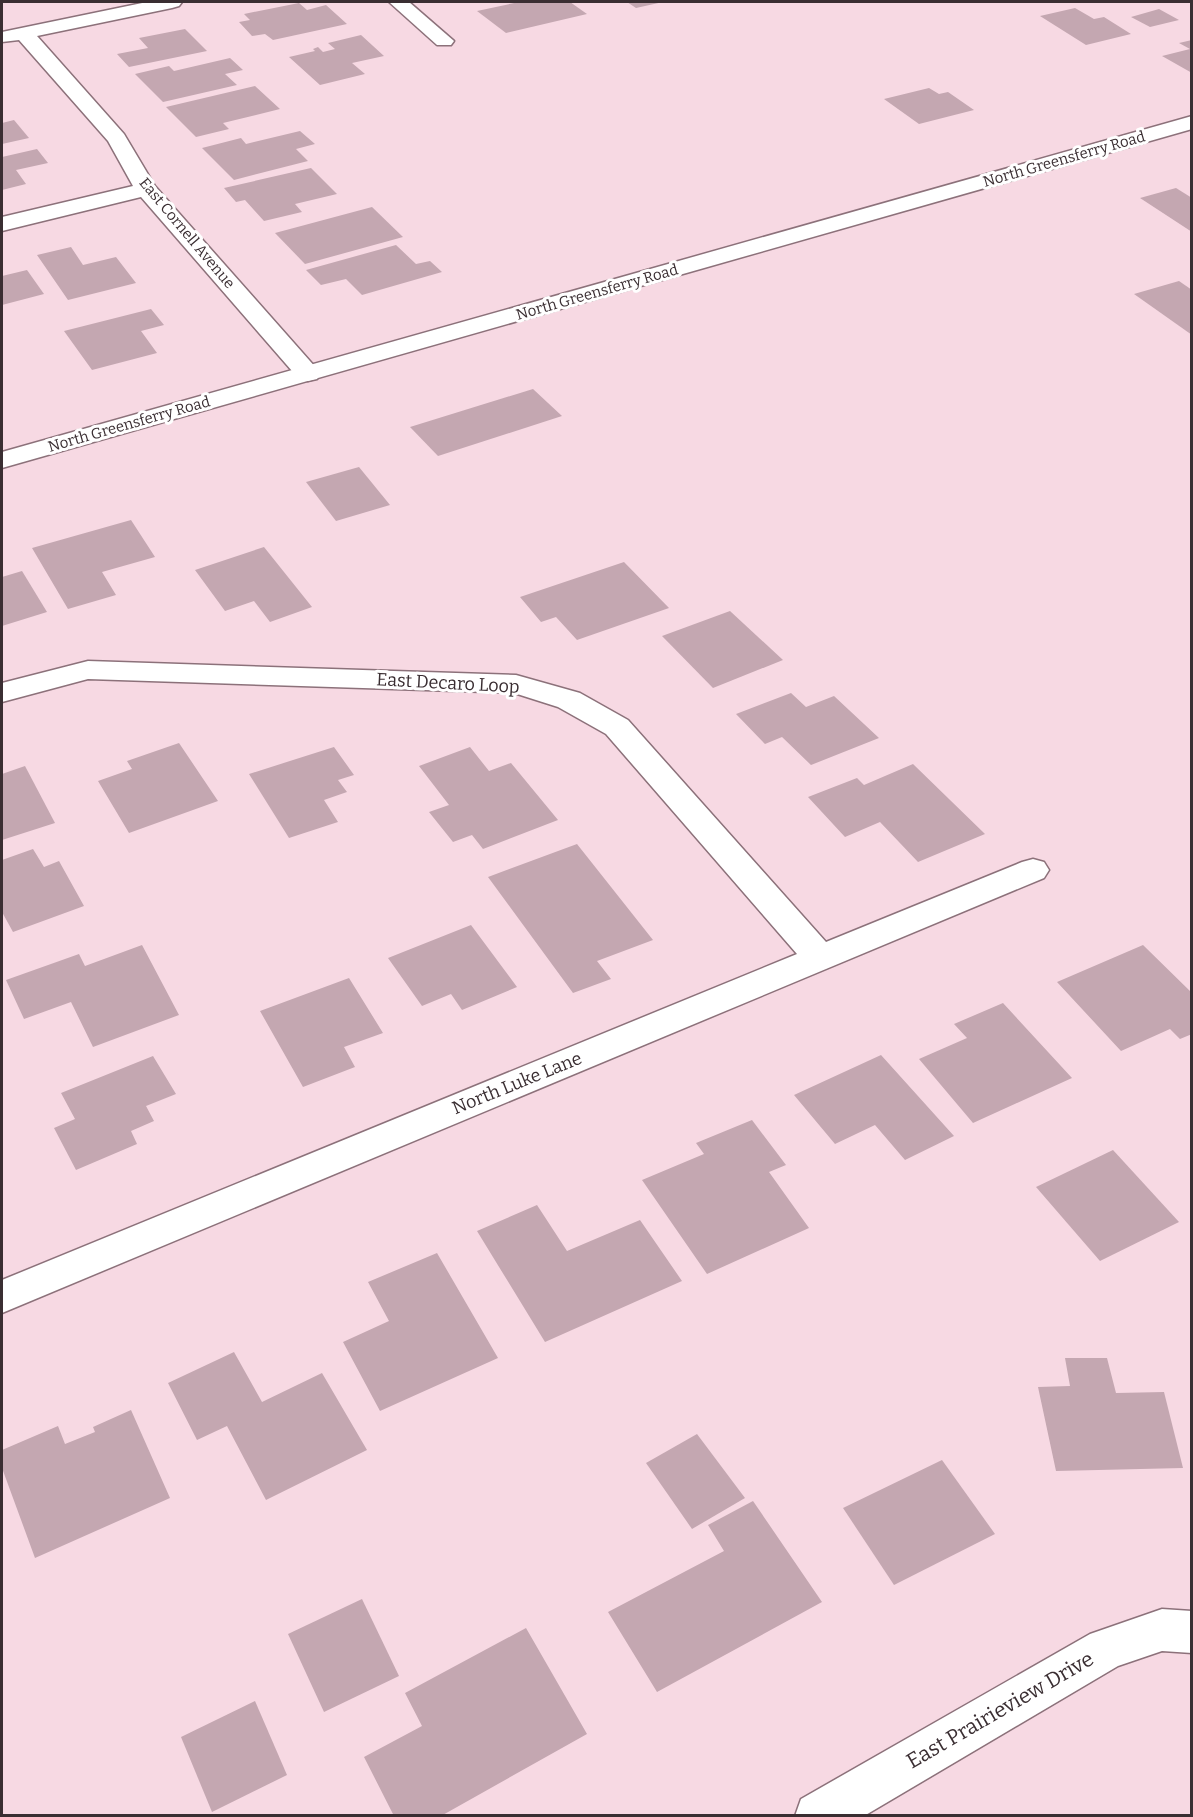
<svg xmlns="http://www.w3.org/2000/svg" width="1193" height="1817" font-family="Bitter,serif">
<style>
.building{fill:#c4a7b1}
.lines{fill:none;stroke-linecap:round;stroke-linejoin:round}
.street-casing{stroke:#8c717a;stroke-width:3}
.secondary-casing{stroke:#8c717a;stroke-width:3}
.street{fill:#fff;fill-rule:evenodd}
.secondary{fill:#fff;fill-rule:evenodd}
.labels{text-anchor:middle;stroke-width:6;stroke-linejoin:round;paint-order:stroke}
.far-street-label{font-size:15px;fill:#3a2e32;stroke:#fff}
.street-label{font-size:18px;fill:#3a2e32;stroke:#fff}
.near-street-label{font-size:21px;fill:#3a2e32;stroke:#fff}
</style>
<rect width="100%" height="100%" fill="#f7d9e3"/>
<!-- building -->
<g class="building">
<polygon points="519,2 570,2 587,14 506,33 477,11"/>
<polygon points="627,2 663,2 636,8"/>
<polygon points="299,3 307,10 326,5 347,24 273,40 265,34 252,36 239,22 250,20 244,14"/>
<polygon points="1075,8 1094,19 1104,17 1131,34 1086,45 1040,16"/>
<polygon points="1159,9 1179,20 1150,27 1131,17"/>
<polygon points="185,29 207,51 129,67 117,54 148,48 139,38"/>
<polygon points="361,35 384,56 352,63 365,74 320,85 289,57 315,51 313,49 318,47 323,52 335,49 328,43"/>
<polygon points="1192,40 1192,73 1162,56 1190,49 1179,43"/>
<polygon points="230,58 243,70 225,74 237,85 163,102 135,74 169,66 174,71"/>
<polygon points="255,86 280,109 223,123 229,129 196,137 166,107"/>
<polygon points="929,88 939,94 948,92 974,110 919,124 884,99"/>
<polygon points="14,120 29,138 2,144 2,123"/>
<polygon points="300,131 315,144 296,149 308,161 234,180 202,148 241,138 246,144"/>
<polygon points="37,149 48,163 16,170 26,184 2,190 2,157"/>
<polygon points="311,168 337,194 295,204 302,212 264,221 245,200 236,202 224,188"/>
<polygon points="1176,188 1192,198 1192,232 1140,198"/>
<polygon points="372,207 403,237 305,264 275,233"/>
<polygon points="396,245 416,264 430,261 442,272 362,295 346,279 321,285 306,270"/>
<polygon points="71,247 83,265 116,257 136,283 68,300 37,255"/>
<polygon points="27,270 44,294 2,305 2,276"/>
<polygon points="1179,281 1192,290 1192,335 1134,294"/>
<polygon points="151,309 164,325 141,331 157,353 92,370 64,331"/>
<polygon points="533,389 562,416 438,456 410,427"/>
<polygon points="359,467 390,505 336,521 306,482"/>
<polygon points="131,520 155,557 102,572 116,595 68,609 32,548"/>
<polygon points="264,547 312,607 270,622 254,601 225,611 195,570"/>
<polygon points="624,562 669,608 577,640 556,617 541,622 520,597"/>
<polygon points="22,571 47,612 2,626 2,577"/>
<polygon points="730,611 783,660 713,688 662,636"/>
<polygon points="791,693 806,707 834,696 879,738 811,765 782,737 765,744 736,714"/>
<polygon points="179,743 218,801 129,833 98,781 132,769 127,761"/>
<polygon points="334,747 354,775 338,780 347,792 324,800 338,822 289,838 249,774"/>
<polygon points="470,747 489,771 511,763 558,820 483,849 472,835 453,842 429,812 449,805 419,766"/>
<polygon points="913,764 985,834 918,862 880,822 845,837 808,797 857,778 864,785"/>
<polygon points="25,766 55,823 2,840 2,774"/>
<polygon points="577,844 653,940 597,961 611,979 573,993 488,877"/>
<polygon points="33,849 44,867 59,861 84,906 13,932 2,912 2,860"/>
<polygon points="471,925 517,987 462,1010 451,994 422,1006 388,958"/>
<polygon points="142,945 179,1015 93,1047 71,1002 24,1019 6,980 79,954 85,966"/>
<polygon points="1143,945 1192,993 1192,1034 1180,1039 1170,1029 1121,1051 1057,982"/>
<polygon points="349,978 383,1033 344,1047 355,1067 303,1087 260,1011"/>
<polygon points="1003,1003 1072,1078 973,1123 919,1059 967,1038 954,1024"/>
<polygon points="881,1055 954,1136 905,1160 875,1125 835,1144 794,1095"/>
<polygon points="153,1056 176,1094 146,1106 154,1121 131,1131 137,1144 76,1170 54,1128 75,1119 61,1093"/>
<polygon points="752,1120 786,1165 769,1172 809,1228 707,1274 642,1180 704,1154 696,1143"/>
<polygon points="1113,1150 1179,1222 1100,1261 1036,1187"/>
<polygon points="537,1205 567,1251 640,1220 682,1281 545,1342 477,1231"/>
<polygon points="437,1253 498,1358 380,1411 343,1342 389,1321 368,1282"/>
<polygon points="234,1352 262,1402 322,1373 367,1450 266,1500 227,1426 197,1440 168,1383"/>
<polygon points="1065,1358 1107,1358 1116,1393 1164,1392 1183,1468 1056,1471 1038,1387 1070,1386"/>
<polygon points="131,1410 170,1498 35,1558 2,1468 2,1450 58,1426 65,1444 95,1432 93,1427"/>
<polygon points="697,1434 745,1498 692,1529 646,1463"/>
<polygon points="942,1460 995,1534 894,1585 843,1508"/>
<polygon points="753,1501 822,1602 657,1692 608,1612 724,1551 708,1525"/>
<polygon points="362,1599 399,1676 324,1712 288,1634"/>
<polygon points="526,1628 587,1734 441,1816 394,1816 364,1757 422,1726 405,1693"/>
<polygon points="255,1701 287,1775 212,1812 181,1737"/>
</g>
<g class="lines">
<defs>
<g id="street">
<polygon points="147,2 182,2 179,6 172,8 37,36 124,134 155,186 317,369 320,374 317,379 308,381 299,379 141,197 2,231 2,217 133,186 108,141 19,40 2,42 2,32"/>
<polygon points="389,2 409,2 454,41 451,45 437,45"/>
<polygon points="88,661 516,675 580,693 628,720 826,942 1022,862 1033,859 1044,862 1049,870 1044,878 2,1313 2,1280 797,954 606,734 558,707 514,693 88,679 2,702 2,683"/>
<polygon points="1162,1609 1192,1611 1192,1653 1162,1651 1118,1666 864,1816 795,1816 801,1799 1090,1634"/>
</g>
<polygon id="secondary" points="1192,116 1192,129 2,468 2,452"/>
</defs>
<!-- street casing -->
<use href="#street" class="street-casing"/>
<!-- secondary casing -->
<use href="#secondary" class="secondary-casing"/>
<!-- street -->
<use href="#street" class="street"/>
<!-- secondary -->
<use href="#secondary" class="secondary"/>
</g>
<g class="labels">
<!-- far-street labels -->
<g class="far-street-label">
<text transform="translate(1064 159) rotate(-16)" y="5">North Greensferry Road</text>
<text transform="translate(187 233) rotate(50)" y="5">East Cornell Avenue</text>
<text transform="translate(597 292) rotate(-16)" y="5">North Greensferry Road</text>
<text transform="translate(129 424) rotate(-16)" y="5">North Greensferry Road</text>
</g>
<!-- street labels -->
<g class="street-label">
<text transform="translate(448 683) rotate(3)" y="6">East Decaro Loop</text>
<text transform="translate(517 1083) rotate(-22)" y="6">North Luke Lane</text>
</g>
<!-- near-street labels -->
<g class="near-street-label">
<text transform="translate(1000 1710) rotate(-30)" y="7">East Prairieview Drive</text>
</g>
</g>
<!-- border -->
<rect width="1193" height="1817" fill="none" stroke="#3a2e32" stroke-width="6"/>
</svg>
